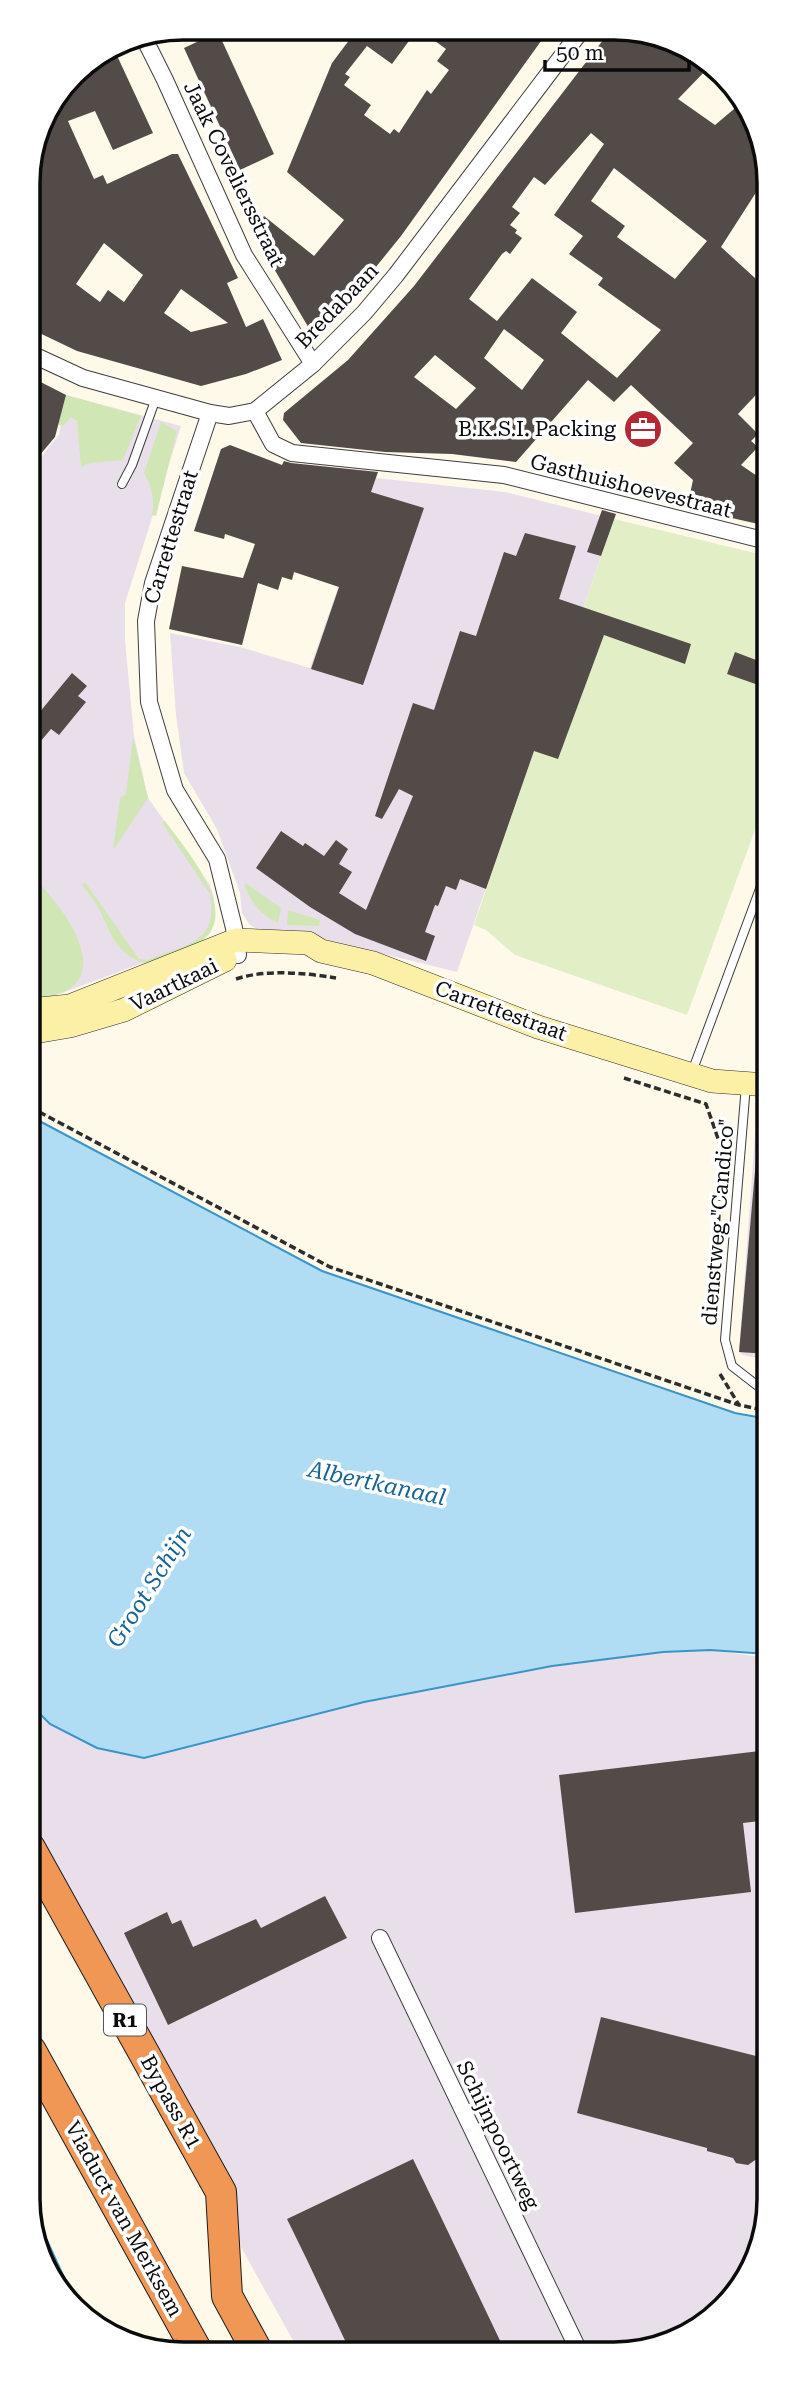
<svg xmlns="http://www.w3.org/2000/svg" width="797" height="2382" font-family="'Roboto Serif',serif">
<style>
.industrial{fill:#e8dfea}
.green{fill:#d0e7b5}
.pitch{fill:#e2eec6}
.water{fill:#b0dcf4;stroke:#3994c8;stroke-width:2}
.building{fill:#534b47;fill-rule:evenodd}
.lines{fill:none;stroke-linecap:round;stroke-linejoin:round}
.lane-casing{stroke:#3e3e3e;stroke-width:10}
.street-casing{stroke:#3e3e3e;stroke-width:18}
.secondary-casing{stroke:#2d2d2d;stroke-width:24}
.highway-casing{stroke:#1c1c1c;stroke-width:32}
.path{stroke:#2d2d2d;stroke-width:3.5;stroke-dasharray:7 3.5;stroke-linecap:butt}
.lane{stroke:#fff;stroke-width:8}
.street{stroke:#fff;stroke-width:16}
.secondary{stroke:#fcf0a6;stroke-width:23}
.highway{stroke:#f09756;stroke-width:30}
.labels{text-anchor:middle;stroke-width:7;stroke-linejoin:round;paint-order:stroke}
.shield{fill:#fff;stroke:#545454;stroke-width:2}
.shield-label{font-size:19px;font-weight:bold;fill:#0b0b0b}
.street-label{font-size:21px;fill:#0b0b0b;stroke:#fff}
.poi-label{font-size:21px;fill:#0b0b0b;stroke:#fff;text-anchor:end}
.water-label{font-size:23px;font-style:italic;fill:#196497;stroke:#fff}
.rim{fill:none;stroke:#0b0b0b;stroke-width:3.5}
</style>
<rect width="100%" height="100%" fill="#fef9e9"/>
<!-- industrial -->
<g class="industrial">
<polygon points="66,395 181,426 125,603 125,641 134,736 148,798 210,885 214,898 215,914 211,932 202,941 62,993 29,997 29,471 59,435"/>
<polygon points="376,478 505,492 614,519 457,972 323,939 266,935 249,924 242,913 240,893 217,829 184,773 176,715 170,633 240,647 310,668"/>
<polygon points="760,1117 767,1118 768,1361 743,1355 739,1352 755,1135"/>
<polygon points="710,1650 768,1658 769,2208 730,2301 643,2351 299,2351 30,1870 30,1704 50,1724 97,1748 364,1702 552,1666 663,1652"/>
</g>
<!-- green -->
<g class="green">
<polygon points="66,395 141,416 123,460 90,463 81,467 77,421 71,417 63,426 58,425"/>
<path d="M161 422 177 431 156 516 152 515C155 499 152 487 144 473Z"/>
<polygon points="133,737 148,798 113,850 120,798 126,794"/>
<path d="M165 821C183 846 239 909 205 938 192 949 162 957 145 963 116 955 111 933 99 909 94 900 88 893 82 885L85 882 139 959 147 960C184 945 219 944 210 894L162 822Z"/>
<path d="M35 879C74 918 123 995 29 999V889Z"/>
<path d="M247 884 281 908 278 923C260 915 252 903 244 885Z"/>
<polygon points="288,910 320,920 319,926 287,925"/>
</g>
<!-- pitch -->
<polygon class="pitch" points="614,519 767,556 767,797 687,1015 515,955 486,930 474,925"/>
<!-- water -->
<g class="water">
<polygon points="30,1116 322,1271 735,1413 768,1419 768,1654 710,1650 663,1652 552,1666 364,1702 144,1758 97,1748 50,1724 30,1704"/>
<polygon points="31,2206 80,2312 73,2308 31,2228"/>
</g>
<!-- building -->
<g class="building">
<polygon points="345,29 417,30 392,64 367,46 345,74 350,77 344,85 371,105 364,115 390,134 394,129 399,133 427,90 431,94 449,70 437,61 446,49 420,30 549,30 401,236 350,299 317,331 310,330 253,233 264,216 314,256 344,220 287,172 332,63 353,35"/>
<path d="M610 31H644L710 66 678 99 715 125 740 104 766 154V177L721 247 766 288V384L738 414 758 434 751 441 758 447 741 465 766 482 767 526 687 508 693 480 674 463 693 443 631 385 614 402 588 380 516 462 452 454 385 452 301 443 283 420 284 413 348 360 414 286ZM591 133 604 144 554 215 583 236 569 254 603 278 598 285 661 330 617 378 561 333 577 312 532 278 497 321 469 299 502 254 506 251 510 254 522 238 515 233 517 230 510 225 520 213 512 207 534 177 545 185ZM614 168 707 241 675 279 617 237 625 226 591 201ZM504 329 544 360 522 390 484 358ZM435 355 476 388 456 409 414 377Z"/>
<polygon points="218,32 274,154 240,170 184,48"/>
<path d="M113 47 153 133 113 150 95 111 68 121 94 179 103 175 107 184 172 154H178L238 278 227 283 246 327 263 319 282 360 246 374 201 386 77 351 29 328 28 173 44 115 73 76 90 68 87 63ZM104 243 143 275 124 302 108 290 100 302 76 284ZM181 289 228 323 191 332 164 313Z"/>
<polygon points="29,376 66,395 55,437 29,468"/>
<polygon points="230,445 282,465 284,461 291,463 378,472 371,492 424,508 363,685 311,669 339,587 294,572 292,580 282,577 278,590 258,583 242,645 169,629 182,566 243,578 255,544 225,534 224,539 194,531 221,449"/>
<polygon points="602,510 616,514 601,556 587,552"/>
<polygon points="525,533 576,546 559,599 691,644 685,664 604,635 558,759 534,751 486,889 460,879 456,890 446,886 438,906 435,905 425,932 435,936 426,961 355,934 310,907 256,868 281,831 303,846 305,843 324,856 336,840 348,849 339,864 352,872 339,893 366,910 413,796 399,789 382,819 375,816 413,703 434,710 460,631 476,636 504,552 516,556"/>
<polygon points="735,652 767,664 767,688 727,674"/>
<polygon points="72,673 87,686 78,696 86,702 59,735 51,729 29,755 29,725"/>
<polygon points="756,1160 767,1161 768,1354 739,1352"/>
<polygon points="768,1750 768,1820 743,1823 751,1892 575,1913 559,1775"/>
<polygon points="325,1896 347,1938 168,2025 124,1933 167,1912 172,1924 181,1920 193,1947 256,1919 261,1928"/>
<polygon points="601,2017 768,2059 769,2161 758,2158 748,2165 736,2163 733,2158 707,2151 707,2148 577,2113"/>
<polygon points="413,2159 440,2215 505,2351 350,2351 308,2262 287,2219"/>
</g>
<g class="lines">
<defs>
<g id="lane">
<polyline points="122,484 132,465 156,398"/>
<polyline points="692,1072 767,870"/>
<polyline points="746,1085 725,1340 732,1366 763,1390 768,1390"/>
</g>
<g id="street">
<polyline points="143,36 165,80 244,255 313,364"/>
<polyline points="29,353 83,378 210,413 229,416 255,411 313,364 364,313 396,275 581,31"/>
<polyline points="255,411 273,444 292,453 504,475 767,541"/>
<polyline points="210,413 153,583 146,621 149,702 175,790 217,859 234,928 238,955"/>
<polyline points="380,1938 579,2351"/>
</g>
<g id="secondary">
<polyline points="29,1010 70,1006 236,940 308,943 321,951 373,963 538,1027 712,1081 767,1085"/>
<polyline points="29,1033 70,1026 124,1010 225,960"/>
</g>
<g id="highway">
<polyline points="30,1848 221,2192 227,2296 257,2351"/>
<polyline points="31,2051 197,2351"/>
</g>
</defs>
<!-- lane casing -->
<use href="#lane" class="lane-casing"/>
<!-- street casing -->
<use href="#street" class="street-casing"/>
<!-- secondary casing -->
<use href="#secondary" class="secondary-casing"/>
<!-- highway casing -->
<use href="#highway" class="highway-casing"/>
<!-- path -->
<g class="path">
<path d="M236 979C266 969 305 973 336 978"/>
<polyline points="624,1078 706,1104 722,1150 718,1234"/>
<polyline points="30,1107 330,1267 739,1405 768,1411"/>
<polyline points="720,1374 739,1405"/>
</g>
<!-- lane -->
<use href="#lane" class="lane"/>
<!-- street -->
<use href="#street" class="street"/>
<!-- secondary -->
<use href="#secondary" class="secondary"/>
<!-- highway -->
<use href="#highway" class="highway"/>
</g>
<!-- icons -->
<defs>
<symbol id="office-disc" viewBox="-11 -11 22 22"><circle r="9.5" fill="#b52833" stroke="#fff"/><path d="M-6-3h4V-5.5h4V-3h4V5H-6ZM-1-4.5V-3h2v-1.5ZM-6 0V1H6V0Z" fill="#fff"/></symbol>
</defs>
<g fill-rule="evenodd">
<use href="#office-disc" x="621" y="407" width="44" height="44"/>
</g>
<g class="labels">
<!-- shield labels -->
<rect class="shield" x="104" y="2004.5" width="42" height="31" rx="5"/>
<g class="shield-label">
<text x="125" y="2027">R1</text>
</g>
<!-- street labels -->
<g class="street-label">
<text transform="translate(234 174) rotate(64)" y="7">Jaak Coveliersstraat</text>
<text transform="translate(337 306) rotate(-46)" y="7">Bredabaan</text>
<text transform="translate(631 486) rotate(14)" y="7">Gasthuishoevestraat</text>
<text transform="translate(171 537) rotate(-73)" y="7">Carrettestraat</text>
<text transform="translate(174 985) rotate(-26)" y="7">Vaartkaai</text>
<text transform="translate(501 1011) rotate(20)" y="7">Carrettestraat</text>
<text transform="translate(718 1222) rotate(-85)" y="7">dienstweg "Candico"</text>
<text transform="translate(171 2102) rotate(61)" y="7">Bypass R1</text>
<text transform="translate(498 2135) rotate(64)" y="7">Schijnpoortweg</text>
<text transform="translate(124 2219) rotate(61)" y="7">Viaduct van Merksem</text>
</g>
<!-- poi labels -->
<g class="poi-label">
<text x="616" y="436">B.K.S.I. Packing</text>
</g>
<!-- water labels -->
<g class="water-label">
<text transform="translate(377 1483) rotate(12)" y="8">Albertkanaal</text>
<text transform="translate(149 1587) rotate(-58)" y="8">Groot Schijn</text>
</g>
</g>
<!-- crop -->
<path d="M0 0H797V2382H0ZM183 40H614A143 143 0 0 1 757 183V2199A143 143 0 0 1 614 2342H183A143 143 0 0 1 40 2199V183A143 143 0 0 1 183 40Z" fill="#fff" fill-rule="evenodd"/>
<path class="rim" d="M183 40H614A143 143 0 0 1 757 183V2199A143 143 0 0 1 614 2342H183A143 143 0 0 1 40 2199V183A143 143 0 0 1 183 40Z"/>
<!-- scale -->
<path d="M545 60v10h144v-10" fill="none" stroke="#0b0b0b" stroke-width="3.5"/>
<text x="556" y="60" font-size="21" fill="#0b0b0b" stroke="#ffffff" stroke-width="5" paint-order="stroke">50 m</text>
</svg>
